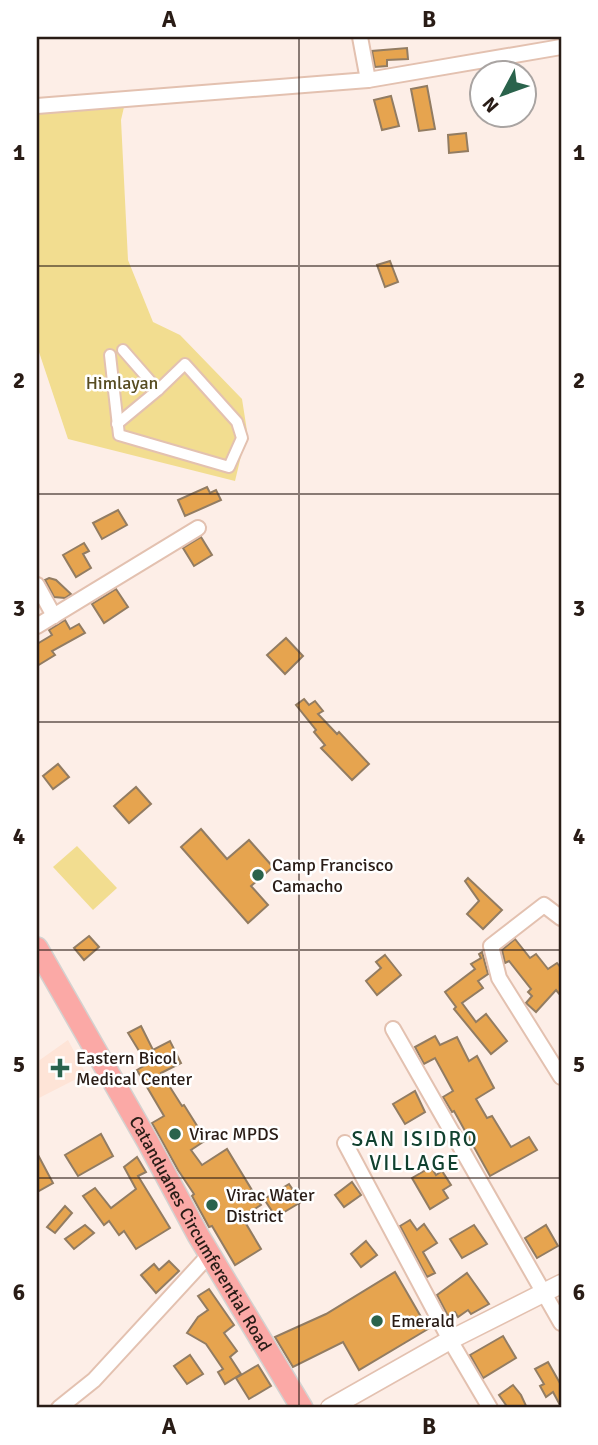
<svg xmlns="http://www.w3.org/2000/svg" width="598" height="1445" font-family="Signika,sans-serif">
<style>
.built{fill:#fee4d7}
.green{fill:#f2dd90}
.building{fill:#e6a44f;stroke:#927c62;stroke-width:2}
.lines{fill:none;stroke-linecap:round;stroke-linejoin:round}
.pedestrian-casing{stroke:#e3c1b0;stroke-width:14}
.minor-casing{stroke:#e3c1b0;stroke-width:18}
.tertiary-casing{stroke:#e3c1b0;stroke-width:21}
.primary-casing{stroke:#d4d2d0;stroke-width:24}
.pedestrian{stroke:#fff;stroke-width:10}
.minor{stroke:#fff;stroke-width:14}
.tertiary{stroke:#fff;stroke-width:18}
.primary{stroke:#fba9a6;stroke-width:21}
.grid{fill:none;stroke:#291c16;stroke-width:2;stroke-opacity:0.55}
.poi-dot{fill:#2a634c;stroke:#fff;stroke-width:2.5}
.labels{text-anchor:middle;stroke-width:5;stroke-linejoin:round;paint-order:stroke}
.park-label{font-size:18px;fill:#574c21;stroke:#fff}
.poi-label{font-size:18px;fill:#291c16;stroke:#fff;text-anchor:start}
.street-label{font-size:18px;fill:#291c16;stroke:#fff}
.quarter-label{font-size:21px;letter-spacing:2px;fill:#11412f;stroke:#fff}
.neatline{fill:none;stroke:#291c16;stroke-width:2.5}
.grid-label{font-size:23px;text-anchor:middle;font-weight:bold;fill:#291c16}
</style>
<rect width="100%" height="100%" fill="#fdeee7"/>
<!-- built -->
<polygon class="built" points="68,1040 86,1074 37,1099 37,1062"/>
<!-- green -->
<g class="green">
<polygon points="124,107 121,120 128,260 153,322 180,335 242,399 247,431 235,481 68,439 37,346 37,112"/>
<polygon points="77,846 117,888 93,910 53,867"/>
</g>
<!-- building -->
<g class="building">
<polygon points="407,48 408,59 387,60 387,66 375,67 372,51"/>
<polygon points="427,86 435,129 419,131 411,89"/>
<polygon points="391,96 399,126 382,130 374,100"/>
<polygon points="466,133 468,151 449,153 448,135"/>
<polygon points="390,261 398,282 385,287 377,265"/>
<polygon points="207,487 210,493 216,490 221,500 185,516 178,500"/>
<polygon points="118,510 127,525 102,539 93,523"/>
<polygon points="201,537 212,555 194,566 183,548"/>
<polygon points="84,543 89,551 83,554 91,568 76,577 63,555"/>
<polygon points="49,578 56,580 71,594 65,598 54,597 45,580"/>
<polygon points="116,589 128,607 104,623 92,604"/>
<polygon points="65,620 70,629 79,624 85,633 52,651 55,655 37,666 37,644 52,635 49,630"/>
<polygon points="286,638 303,656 285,674 267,655"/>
<polygon points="304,699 309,705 315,701 323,711 318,714 337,734 339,732 369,764 352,780 321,748 325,745 314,732 316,730 296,705"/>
<polygon points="58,764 69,777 53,789 43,776"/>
<polygon points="136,787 151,804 129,823 114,806"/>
<polygon points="201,829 227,859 249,840 273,867 251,886 268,905 248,923 181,847"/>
<polygon points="468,878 502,910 483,929 467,914 479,901 465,881"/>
<polygon points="89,936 99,947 84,960 74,948"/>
<polygon points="515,939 530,958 536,954 548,969 557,963 561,968 561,996 556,990 536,1012 526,1003 532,996 528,992 531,989 509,961 505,963 502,950"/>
<polygon points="482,952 488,974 478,981 483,988 462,1003 476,1022 486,1014 507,1041 491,1054 454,1009 456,1007 445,992 475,969 471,964 481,958 479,954"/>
<polygon points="385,955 401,975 377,995 366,981 381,968 376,962"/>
<polygon points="141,1026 153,1050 170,1041 181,1063 161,1073 182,1106 184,1105 206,1140 191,1150 202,1165 227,1149 261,1205 242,1217 261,1249 235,1265 212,1226 209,1227 192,1196 194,1194 178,1170 152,1123 164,1116 137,1070 147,1064 128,1033"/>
<polygon points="435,1036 440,1045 457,1037 469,1061 477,1056 494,1088 476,1099 487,1118 492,1116 511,1147 529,1137 537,1150 490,1176 454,1111 452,1112 443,1097 453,1091 435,1058 424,1064 415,1047"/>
<polygon points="415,1091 425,1112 405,1124 393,1104"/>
<polygon points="101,1134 113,1156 78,1176 65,1155"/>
<polygon points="37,1153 53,1183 37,1192"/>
<polygon points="137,1157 146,1172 138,1176 170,1228 136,1249 124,1231 119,1235 109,1221 104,1225 83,1196 95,1188 111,1208 136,1189 124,1167"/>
<polygon points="431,1167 436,1175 442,1171 451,1185 443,1190 448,1198 430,1209 412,1178"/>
<polygon points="352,1182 361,1195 344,1207 335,1195"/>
<polygon points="289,1184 301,1202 276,1217 264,1199"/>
<polygon points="65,1206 72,1213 55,1233 47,1227"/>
<polygon points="410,1220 417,1230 424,1224 437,1243 423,1252 435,1273 427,1277 400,1226"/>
<polygon points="85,1225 94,1233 74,1249 65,1239"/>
<polygon points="474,1225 487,1244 462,1258 450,1239"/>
<polygon points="546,1225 558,1246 537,1258 525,1238"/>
<polygon points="366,1241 377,1255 361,1267 351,1254"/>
<polygon points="169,1261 179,1271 156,1293 141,1275 154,1264 159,1270"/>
<polygon points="395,1272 428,1329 359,1370 343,1342 293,1367 275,1337 326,1314"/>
<polygon points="467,1273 489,1304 471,1314 468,1310 458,1317 455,1312 448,1316 437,1295"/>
<polygon points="209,1289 234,1325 224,1333 237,1351 230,1357 241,1374 225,1384 218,1372 223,1369 206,1344 187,1333 198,1317 208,1310 198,1296"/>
<polygon points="503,1336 516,1358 483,1378 470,1355"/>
<polygon points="190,1355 203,1374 187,1384 174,1366"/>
<polygon points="548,1362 561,1385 561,1407 553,1392 546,1397 540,1386 544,1384 535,1369"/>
<polygon points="258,1365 271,1386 249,1399 236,1378"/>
<polygon points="513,1385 521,1395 527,1408 508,1408 499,1395"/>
</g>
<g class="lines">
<defs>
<g id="pedestrian">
<polyline points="110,355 119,435 229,467 242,438 237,422 185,364 158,390 123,350"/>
<polyline points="117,424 158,390"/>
</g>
<g id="minor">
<polyline points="360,37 368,80"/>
<polyline points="37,106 368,80 561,47"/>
<polyline points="37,585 54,616"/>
<polyline points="37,626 198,528"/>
<polyline points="561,918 544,905 491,946 499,978 561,1077"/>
<polyline points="393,1029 561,1323"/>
<polyline points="345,1143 450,1340 490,1408"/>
<polyline points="59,1408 94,1380 209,1255"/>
</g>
<polyline id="tertiary" points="330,1408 450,1340 561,1284"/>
<g id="primary">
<path id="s1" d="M37 948 148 1142 198 1235 302 1408"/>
</g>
</defs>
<!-- pedestrian casing -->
<use href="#pedestrian" class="pedestrian-casing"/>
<!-- minor casing -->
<use href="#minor" class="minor-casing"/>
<!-- tertiary casing -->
<use href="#tertiary" class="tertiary-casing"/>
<!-- primary casing -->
<use href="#primary" class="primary-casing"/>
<!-- pedestrian -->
<use href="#pedestrian" class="pedestrian"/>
<!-- minor -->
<use href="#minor" class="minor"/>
<!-- tertiary -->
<use href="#tertiary" class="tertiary"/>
<!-- primary -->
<use href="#primary" class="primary"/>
</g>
<!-- grid -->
<path class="grid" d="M299 37V1408M37 266H561M37 494H561M37 722H561M37 950H561M37 1178H561"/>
<!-- markers -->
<g class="poi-dot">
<circle cx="258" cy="875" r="7"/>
<path d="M56.5 1057.5h7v7h7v7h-7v7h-7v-7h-7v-7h7z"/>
<circle cx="175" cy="1134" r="7"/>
<circle cx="212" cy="1205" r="7"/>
<circle cx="377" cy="1321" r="7"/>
</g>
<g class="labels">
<!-- park labels -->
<g class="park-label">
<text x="122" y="389">Himlayan</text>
</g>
<!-- poi labels -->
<g class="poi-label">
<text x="272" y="871">Camp Francisco<tspan x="272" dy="21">Camacho</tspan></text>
<text x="76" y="1064">Eastern Bicol<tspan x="76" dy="21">Medical Center</tspan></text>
<text x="189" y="1140">Virac MPDS</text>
<text x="226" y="1201">Virac Water<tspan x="226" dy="21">District</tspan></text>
<text x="391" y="1327">Emerald</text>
</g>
<!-- street labels -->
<g class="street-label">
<text dy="6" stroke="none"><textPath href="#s1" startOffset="329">Catanduanes Circumferential Road</textPath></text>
</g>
<!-- quarter labels -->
<g class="quarter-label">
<text x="415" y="1146">SAN ISIDRO<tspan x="415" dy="24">VILLAGE</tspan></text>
</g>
</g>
<!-- border -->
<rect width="598" height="1445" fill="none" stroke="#ffffff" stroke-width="77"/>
<!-- north arrow -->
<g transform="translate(503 94) rotate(229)"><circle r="33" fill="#ffffff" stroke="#a9a4a2" stroke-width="2"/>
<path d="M0-5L12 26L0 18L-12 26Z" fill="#2a634c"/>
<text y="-10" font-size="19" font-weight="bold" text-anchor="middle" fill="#291c16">N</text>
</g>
<rect x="38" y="38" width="522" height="1368" class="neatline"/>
<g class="grid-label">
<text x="169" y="27">A</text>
<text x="429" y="27">B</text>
<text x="19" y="160">1</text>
<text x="579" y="160">1</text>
<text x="19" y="388">2</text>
<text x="579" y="388">2</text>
<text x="19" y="616">3</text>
<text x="579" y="616">3</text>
<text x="19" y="844">4</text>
<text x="579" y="844">4</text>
<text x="19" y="1072">5</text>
<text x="579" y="1072">5</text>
<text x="19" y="1300">6</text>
<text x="579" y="1300">6</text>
<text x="169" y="1434">A</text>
<text x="429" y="1434">B</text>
</g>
</svg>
